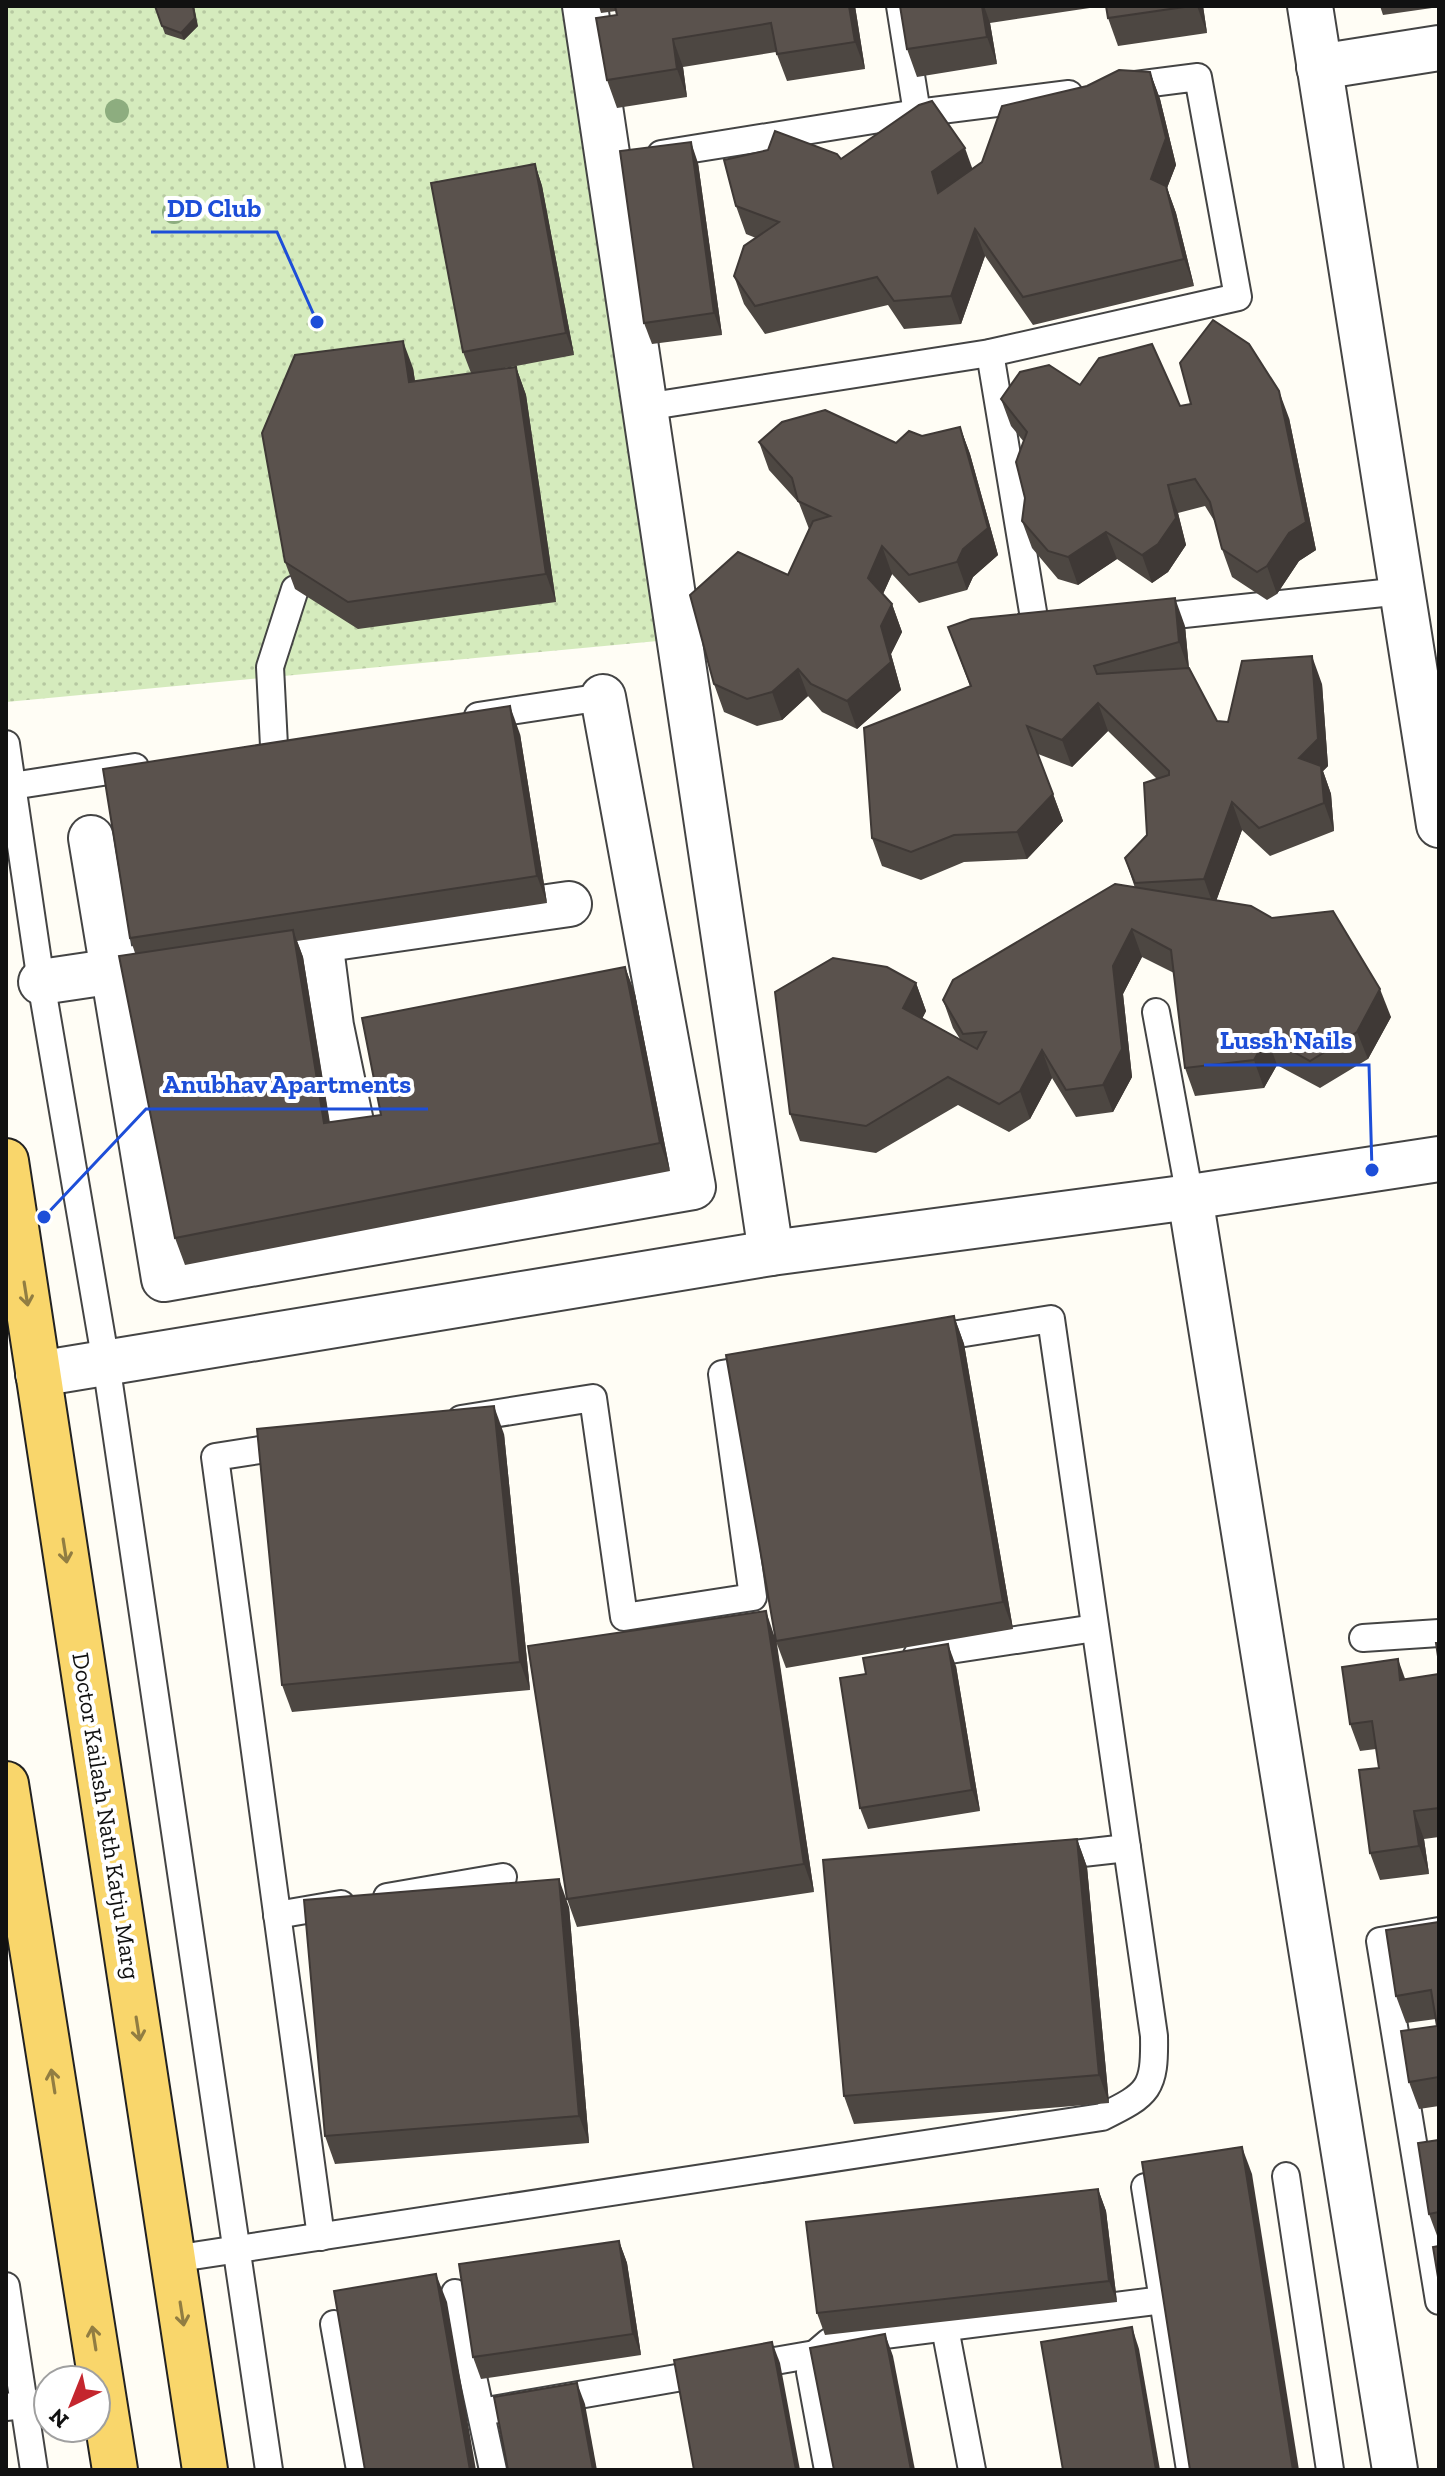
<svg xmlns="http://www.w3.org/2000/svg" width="1445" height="2476" font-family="'Zilla Slab',serif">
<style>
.park{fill:url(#park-dots)}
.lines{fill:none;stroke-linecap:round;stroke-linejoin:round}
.service-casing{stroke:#444;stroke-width:30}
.minor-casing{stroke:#444;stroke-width:48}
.primary-casing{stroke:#222;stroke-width:48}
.service{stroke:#fff;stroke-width:26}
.minor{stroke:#fff;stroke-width:44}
.primary{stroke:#f9d66b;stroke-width:44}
.tree{fill:#8dad7f}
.wall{fill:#4d4742}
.shaded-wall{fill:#3f3936}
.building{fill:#5a524d;stroke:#3f3936;stroke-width:2}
.oneway{stroke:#917d42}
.labels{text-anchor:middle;stroke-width:8;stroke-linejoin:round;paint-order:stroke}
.street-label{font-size:24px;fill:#111;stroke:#fff}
.leader{fill:none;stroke:#1d4ed8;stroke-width:3}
.callout-dot{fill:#1d4ed8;stroke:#fff;stroke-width:3}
.callout-label{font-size:26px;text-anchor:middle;font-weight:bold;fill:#1d4ed8;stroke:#fff;stroke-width:8;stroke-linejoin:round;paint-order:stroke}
</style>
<defs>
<pattern id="park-dots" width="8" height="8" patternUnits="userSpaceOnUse" patternTransform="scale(2)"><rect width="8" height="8" fill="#d5ebbd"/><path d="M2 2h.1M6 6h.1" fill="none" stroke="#b6c8a1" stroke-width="1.8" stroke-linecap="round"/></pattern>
</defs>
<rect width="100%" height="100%" fill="#fffdf5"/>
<!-- park -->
<polygon class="park" points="6,6 576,6 679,639 6,702"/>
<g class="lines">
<defs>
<g id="service">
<polyline points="900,6 917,113"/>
<polyline points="661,154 917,113 1069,94"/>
<polyline points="990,353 1036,630 1052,628"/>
<polyline points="645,407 990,353 1238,297 1198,77 1120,87"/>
<polyline points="1147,618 1402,591"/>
<polyline points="478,716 603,697"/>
<polyline points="6,744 41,982 106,1363 269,2470"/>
<polyline points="274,746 270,667 295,589"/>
<polyline points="12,786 135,767"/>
<polyline points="1156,1012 1190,1197"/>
<polyline points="461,1419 593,1398 624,1617 753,1597 722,1374 763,1367"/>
<polyline points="292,1445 215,1457 321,2237"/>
<polyline points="1363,1638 1439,1633"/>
<polyline points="917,1655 1095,1628"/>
<polyline points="1047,1857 1127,1848"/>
<polyline points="387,1897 503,1877"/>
<polyline points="277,1915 341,1904"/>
<polyline points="1439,1931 1380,1941 1439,2301"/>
<polyline points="1286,2176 1330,2470"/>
<polyline points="1145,2187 1190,2470"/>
<path d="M173 2259 1102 2117C1149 2094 1155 2089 1154 2036L1051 1319 927 1339"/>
<polyline points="6,2286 34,2470"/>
<polyline points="455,2293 493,2470"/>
<polyline points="334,2324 360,2470"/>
<polyline points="945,2328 972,2470"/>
<polyline points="6,2407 48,2402"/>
<polyline points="481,2412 815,2354"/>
<polyline points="828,2470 810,2372 815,2354 829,2342 1163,2300"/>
</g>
<g id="minor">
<polyline points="585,6 771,1253"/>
<polyline points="1310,6 1439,825"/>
<polyline points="1319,67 1439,48"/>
<polyline points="91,838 164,1279 693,1187 603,697"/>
<polyline points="320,940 331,1026 353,1132"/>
<polyline points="237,952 569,904"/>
<polyline points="41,982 142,967"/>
<polyline points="1190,1197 1395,2470"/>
<polyline points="38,1374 771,1253 1190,1197 1439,1159"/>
</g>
<g id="primary">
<polyline points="6,1161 205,2470"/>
<polyline points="6,1784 115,2470"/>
</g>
</defs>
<!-- service casing -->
<use href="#service" class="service-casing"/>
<!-- minor casing -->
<use href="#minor" class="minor-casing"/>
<!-- primary casing -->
<use href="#primary" class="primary-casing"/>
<!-- service -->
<use href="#service" class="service"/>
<!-- minor -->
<use href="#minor" class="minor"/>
<!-- primary -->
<use href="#primary" class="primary"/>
</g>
<!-- trees -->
<g class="tree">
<circle cx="117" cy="111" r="12"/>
<circle cx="174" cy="212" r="12"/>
</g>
<!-- wall -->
<g class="wall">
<polygon points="155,6 198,26 184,40 165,34"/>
<polygon points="599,6 855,6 865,69 787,81 776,52 683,67 687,97 617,108 607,80 617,15 616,11 601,13"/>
<polygon points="900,6 1103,6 990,23 997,64 917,77 907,49"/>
<polygon points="1106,6 1203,6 1207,33 1118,46 1108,18"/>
<polygon points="1380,6 1439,6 1439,7 1383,15"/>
<polygon points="1150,72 1160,99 1176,165 1167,188 1176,213 1194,286 1033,325 985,256 961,324 904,329 888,305 765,334 744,304 734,276 756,238 746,234 736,206 841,159 972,169"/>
<polygon points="698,163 722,335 652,344 644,323"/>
<polygon points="535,164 542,186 574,355 489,371 516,367 526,395 556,602 358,629 295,589 285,562 413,368 415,381 471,373 463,352"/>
<polygon points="1080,385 1180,406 1289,418 1316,550 1299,561 1277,594 1267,600 1232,577 1222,549 1215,522 1205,506 1178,513 1186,545 1168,572 1152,583 1117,559 1078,585 1058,579 1032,548 1022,521 1025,498 1024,442 1011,426 1001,399"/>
<polygon points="960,427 970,454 998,555 973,577 967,590 919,603 892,574 883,594 892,604 902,632 891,654 901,690 857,729 822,712 808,696 782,720 757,726 724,712 714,684 788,575 809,529 799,503 769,470 759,442 896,443"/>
<polygon points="1185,626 1189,668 1217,721 1228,722 1322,684 1328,766 1323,771 1331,794 1334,831 1270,856 1242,830 1216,901 1391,1017 1368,1059 1320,1088 1277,1065 1264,1088 1195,1096 1185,1068 1174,973 1142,957 1123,994 1132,1077 1113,1112 1076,1117 1052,1078 1030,1119 1009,1132 958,1105 876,1153 800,1141 790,1114 916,983 926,1011 922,1019 960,1039 953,1028 943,1000 1135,888 1125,858 1147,835 1157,779 1108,731 1072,767 1038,754 1063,821 1027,859 964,862 921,880 882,866 872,838 970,686 948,627"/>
<polygon points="520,734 547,903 297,941 303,957 330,1123 381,1115 625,967 635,994 670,1171 185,1265 175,1238 135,953 130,938"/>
<polygon points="954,1316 964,1344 1013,1629 786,1668 777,1644 814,1892 577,1927 567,1899 775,1635"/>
<polygon points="504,1434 530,1690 292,1712 282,1685"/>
<polygon points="956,1666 980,1811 868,1829 860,1808"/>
<polygon points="1439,1674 1439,1837 1424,1839 1429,1874 1380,1880 1370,1853 1379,1768 1376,1749 1360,1751 1350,1724 1405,1679"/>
<polygon points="1077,1839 1087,1867 1109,2103 854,2124 844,2096"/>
<polygon points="569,1907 589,2143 335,2164 325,2136"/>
<polygon points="1439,1922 1439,2106 1419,2109 1409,2082 1437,2026 1436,2019 1406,2023 1396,1996"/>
<polygon points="1439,2140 1439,2241 1429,2214"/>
<polygon points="1098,2189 1106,2211 1117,2302 825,2335 817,2313"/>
<polygon points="619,2241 627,2263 641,2355 481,2379 473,2357"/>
</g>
<!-- shaded-wall -->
<g class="shaded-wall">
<polygon points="193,6 194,6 198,26 184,40 181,33"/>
<polygon points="849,6 855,6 865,69 855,42"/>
<polygon points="982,6 984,6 990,23 997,64 987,37"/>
<polygon points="1197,6 1203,6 1207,33"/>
<polygon points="673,39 683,67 687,97 677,69"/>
<polygon points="1150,72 1160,99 1176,165 1167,188 1176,213 1194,286 1184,259 1151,179"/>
<polygon points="691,142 698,163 722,335 714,313"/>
<polygon points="965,148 975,176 938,193 932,172"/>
<polygon points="535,164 542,186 574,355 566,333"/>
<polygon points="975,229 985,256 961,324 951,296"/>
<polygon points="403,341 413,368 419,410 409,382"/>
<polygon points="516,367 526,395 556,602 546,574"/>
<polygon points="1279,391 1289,418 1316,550 1299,561 1277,594 1267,566"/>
<polygon points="960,427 970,454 998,555 973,577 967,590 957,562"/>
<polygon points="1168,485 1178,513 1186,545 1168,572 1152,583 1142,555"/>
<polygon points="1106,532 1117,559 1078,585 1068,557"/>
<polygon points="882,546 892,574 878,605 868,578"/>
<polygon points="1175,598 1185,626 1189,670 1179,642"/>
<polygon points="892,604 902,632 891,654 901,690 857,729 847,701"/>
<polygon points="1312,656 1322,684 1328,766 1323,771 1331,794 1334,831 1324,803 1299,758"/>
<polygon points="798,669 808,696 782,720 772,692"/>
<polygon points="1098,703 1108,731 1072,767 1062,740"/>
<polygon points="510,706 520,734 547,903 537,876"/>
<polygon points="1053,794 1063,821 1027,859 1017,832"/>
<polygon points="1232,802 1242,830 1214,907 1204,879"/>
<polygon points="1132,929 1142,957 1123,994 1132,1077 1113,1112 1103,1085 1113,966"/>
<polygon points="293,930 303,957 334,1151 324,1123"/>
<polygon points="625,967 635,994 670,1171 660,1143"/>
<polygon points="916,983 926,1011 913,1036 903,1008"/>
<polygon points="1380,989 1391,1017 1368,1059 1357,1032"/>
<polygon points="1267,1037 1277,1065 1264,1088 1254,1060"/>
<polygon points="1042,1050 1052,1078 1030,1119 1020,1091"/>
<polygon points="954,1316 964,1344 1013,1629 1003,1602"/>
<polygon points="494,1406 504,1434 530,1690 520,1662"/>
<polygon points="766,1611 776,1641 814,1892 804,1864"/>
<polygon points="948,1644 956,1666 980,1811 972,1790"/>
<polygon points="1398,1659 1408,1687 1400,1680"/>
<polygon points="1414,1811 1424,1839 1429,1874 1419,1846"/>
<polygon points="1077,1839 1087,1867 1109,2103 1099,2075"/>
<polygon points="559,1879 569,1907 589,2143 579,2116"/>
<polygon points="1242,2147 1252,2174 1299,2470 1293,2470"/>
<polygon points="1098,2189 1106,2211 1117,2302 1109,2281"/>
<polygon points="619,2241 627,2263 641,2355 633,2334"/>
<polygon points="436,2274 447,2302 476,2470 470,2470"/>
<polygon points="1132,2327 1139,2349 1160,2470 1156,2470"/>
<polygon points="885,2334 893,2356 915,2470 911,2470"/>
<polygon points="772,2342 780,2363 800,2470 796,2470"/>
<polygon points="577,2383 585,2404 597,2470 593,2470"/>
</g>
<!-- building -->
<g class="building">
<polygon points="155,6 193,6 195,18 181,33 162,26"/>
<polygon points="615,6 849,6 855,42 777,54 771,23 673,39 677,69 607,80 596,18 617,15"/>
<polygon points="900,6 982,6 987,37 907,49"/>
<polygon points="1106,6 1191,6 1108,18"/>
<polygon points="1119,70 1150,72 1166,138 1151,179 1166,186 1184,259 1023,297 975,229 951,296 894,301 877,277 755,306 734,276 744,246 779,222 736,206 724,160 768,150 775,131 837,154 841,159 919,105 932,101 965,148 932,172 938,193 982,162 1002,106 1087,86"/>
<polygon points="691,142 714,313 644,323 620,151"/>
<polygon points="535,164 566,333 463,352 431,183"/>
<polygon points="1213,320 1249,344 1279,391 1306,522 1289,533 1267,566 1257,572 1222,549 1210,502 1195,479 1168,485 1176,518 1158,544 1142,555 1106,532 1068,557 1048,551 1022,521 1025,498 1016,462 1027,432 1001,399 1020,372 1049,365 1080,385 1099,358 1152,344 1180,406 1191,404 1180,363"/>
<polygon points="403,341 409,382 516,367 546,574 348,602 285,562 262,433 295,355"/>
<polygon points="825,410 896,443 909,431 922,436 960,427 988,528 963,549 957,562 909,575 882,546 868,578 892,604 881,626 891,662 847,701 811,684 798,669 772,692 747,699 714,684 690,595 738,552 788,575 813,521 830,516 798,501 792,478 759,442 782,422"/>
<polygon points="1175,598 1179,642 1094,666 1097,674 1189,668 1217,721 1228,722 1242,661 1312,656 1318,739 1299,758 1321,766 1324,803 1259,828 1232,802 1204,879 1135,883 1125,858 1147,835 1144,783 1169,775 1169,771 1098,703 1062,740 1027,726 1053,794 1017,832 954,835 911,852 872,838 864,728 971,686 948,627 971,619"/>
<polygon points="510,706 537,876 130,938 103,769"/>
<polygon points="1115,884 1251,906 1272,918 1333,911 1380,989 1357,1032 1310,1061 1267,1037 1254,1060 1185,1068 1171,950 1132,929 1113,966 1122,1049 1103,1085 1066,1090 1042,1050 1020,1091 999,1104 948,1077 866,1126 790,1114 775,992 833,958 887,967 916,983 903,1008 977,1049 986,1032 963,1034 943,1000 953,980"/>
<polygon points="293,930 324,1123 381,1115 362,1018 625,967 660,1143 175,1238 119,956"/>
<polygon points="954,1316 1003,1602 776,1641 726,1355"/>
<polygon points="494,1406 520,1662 282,1685 257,1429"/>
<polygon points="766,1611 804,1864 567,1899 528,1646"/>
<polygon points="1436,1643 1439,1643 1439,1663"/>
<polygon points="948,1644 972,1790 860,1808 840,1678 866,1674 863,1658"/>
<polygon points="1398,1659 1400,1680 1439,1674 1439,1808 1414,1811 1419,1846 1370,1853 1359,1770 1379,1768 1372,1721 1350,1724 1342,1667"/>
<polygon points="1077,1839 1099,2075 844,2096 823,1860"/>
<polygon points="559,1879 579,2116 325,2136 304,1900"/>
<polygon points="1439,1922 1439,2077 1409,2082 1401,2031 1437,2026 1431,1990 1396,1996 1386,1930"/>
<polygon points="1439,2140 1439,2212 1429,2214 1418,2143"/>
<polygon points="1242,2147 1293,2470 1190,2470 1142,2162"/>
<polygon points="1098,2189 1109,2281 817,2313 806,2222"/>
<polygon points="619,2241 633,2334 473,2357 459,2264"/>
<polygon points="1439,2246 1439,2283 1433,2247"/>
<polygon points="436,2274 470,2470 365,2470 334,2291"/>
<polygon points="1132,2327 1156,2470 1063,2470 1041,2342"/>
<polygon points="885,2334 911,2470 834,2470 810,2348"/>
<polygon points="772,2342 796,2470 694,2470 674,2360"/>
<polygon points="577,2383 593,2470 508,2470 494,2397"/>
</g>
<!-- one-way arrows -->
<defs><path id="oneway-shaft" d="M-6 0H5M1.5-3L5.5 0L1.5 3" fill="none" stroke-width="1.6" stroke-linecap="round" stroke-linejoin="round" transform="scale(2)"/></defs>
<g class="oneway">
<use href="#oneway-shaft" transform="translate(26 1294) rotate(81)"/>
<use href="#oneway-shaft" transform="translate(65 1551) rotate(81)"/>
<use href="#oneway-shaft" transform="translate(138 2029) rotate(81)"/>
<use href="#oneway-shaft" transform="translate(53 2081) rotate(-99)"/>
<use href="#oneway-shaft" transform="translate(182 2314) rotate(81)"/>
<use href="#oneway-shaft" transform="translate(94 2338) rotate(-99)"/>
</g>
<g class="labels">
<!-- street labels -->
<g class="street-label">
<text transform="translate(106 1816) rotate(81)" y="8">Doctor Kailash Nath Katju Marg</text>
</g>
</g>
<!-- callouts -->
<path class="leader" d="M317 322L277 232H151M1372 1170L1369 1065H1204M44 1217L146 1109H428"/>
<g class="callout-dot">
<circle cx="317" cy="322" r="8"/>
<circle cx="1372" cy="1170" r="8"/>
<circle cx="44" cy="1217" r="8"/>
</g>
<g class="callout-label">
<text x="214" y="217">DD Club</text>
<text x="1286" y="1049">Lussh Nails</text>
<text x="287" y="1093">Anubhav Apartments</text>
</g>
<!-- border -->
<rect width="1445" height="2476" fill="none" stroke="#111111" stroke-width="16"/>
<!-- north arrow -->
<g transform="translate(72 2404) rotate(223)"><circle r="38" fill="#ffffff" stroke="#a0a0a0" stroke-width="2"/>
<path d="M0-6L14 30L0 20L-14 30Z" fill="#c4262e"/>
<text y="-12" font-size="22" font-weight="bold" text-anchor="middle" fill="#111111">N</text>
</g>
</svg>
